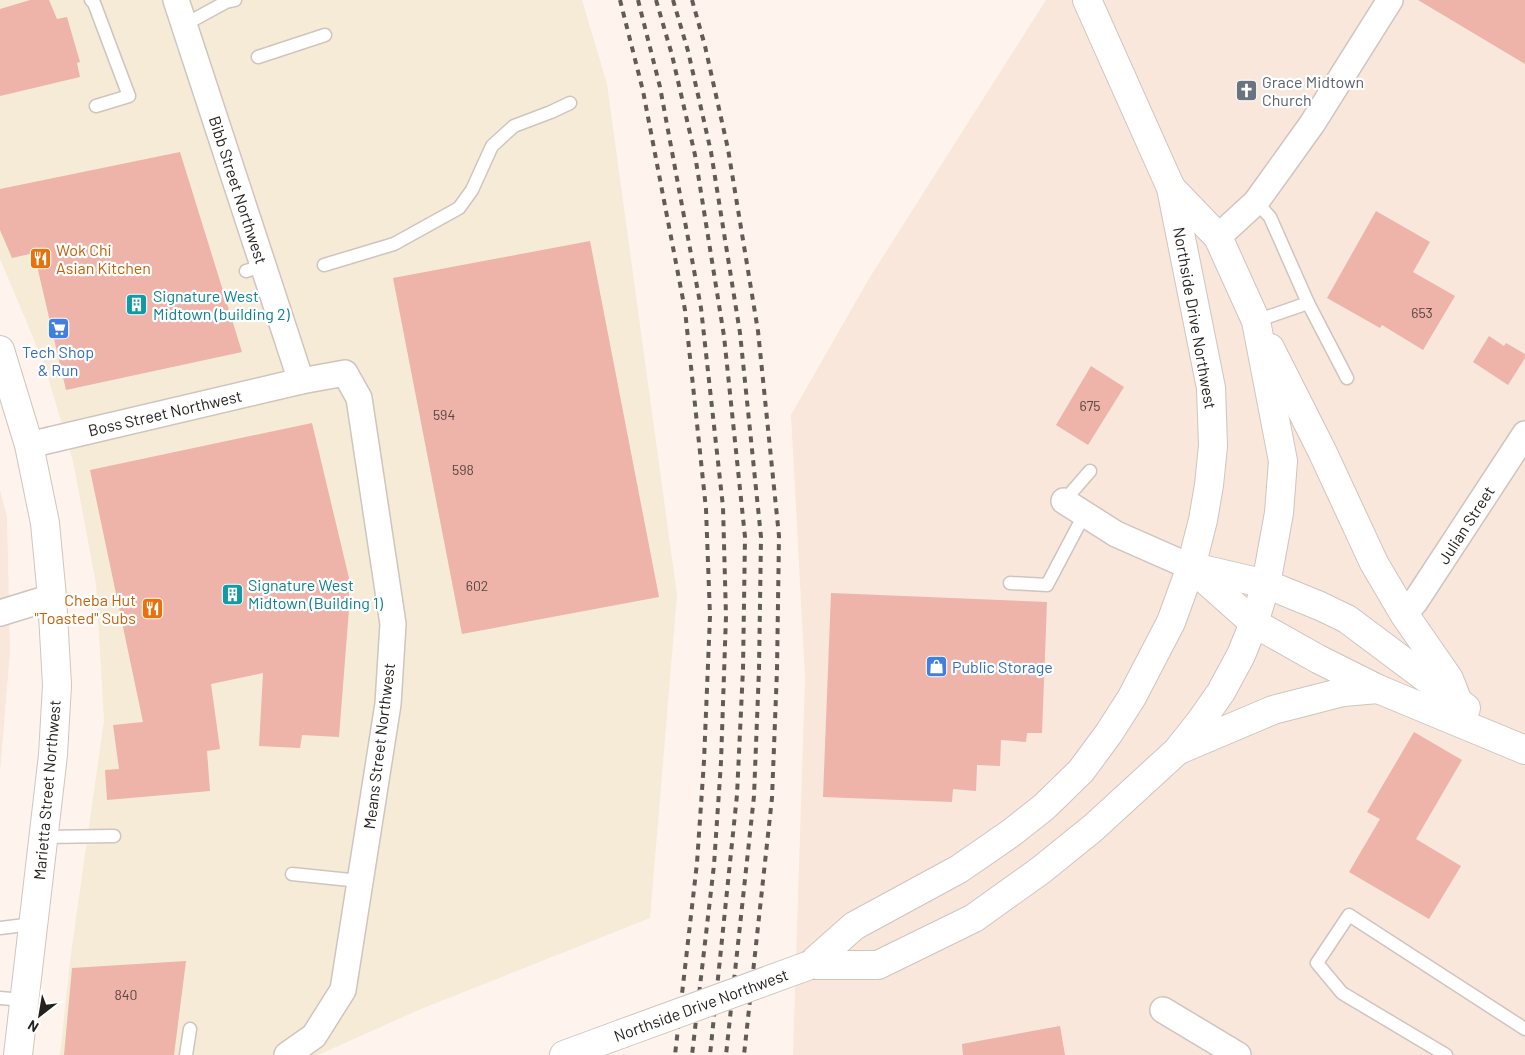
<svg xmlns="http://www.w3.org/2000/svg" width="1525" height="1055" font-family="Barlow,sans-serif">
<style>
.commercial{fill:#f6ebd6}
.built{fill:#f8e7da}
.building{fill:#eeb3a9}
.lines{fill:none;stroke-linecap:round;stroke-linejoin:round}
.lane-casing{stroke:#cfc5be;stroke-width:15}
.street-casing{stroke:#cfc5be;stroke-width:28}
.secondary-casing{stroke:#cfc5be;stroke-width:30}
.primary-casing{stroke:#cfc5be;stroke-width:30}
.highway-casing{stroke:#cfc5be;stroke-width:30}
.lane{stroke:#fff;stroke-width:12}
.street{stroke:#fff;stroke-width:25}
.secondary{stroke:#fff;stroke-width:28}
.primary{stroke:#fff;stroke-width:28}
.highway{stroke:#fff;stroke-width:28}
.rail{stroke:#615c58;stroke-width:4;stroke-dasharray:6 6;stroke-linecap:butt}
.highway-bridge-casing{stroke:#cfc5be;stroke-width:30;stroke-linecap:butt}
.highway-bridge{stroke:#fff;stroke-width:28}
.labels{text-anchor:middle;stroke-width:4.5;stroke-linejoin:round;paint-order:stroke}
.number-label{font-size:14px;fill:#564641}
.worship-label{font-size:16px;fill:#5b616d;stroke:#fff;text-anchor:start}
.street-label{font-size:16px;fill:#24211e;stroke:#fff}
.food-label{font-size:16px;fill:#c56008;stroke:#fff;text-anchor:start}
.culture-label{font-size:16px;fill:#0d838f;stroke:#fff;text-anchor:start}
.shop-label{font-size:16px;fill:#366cbe;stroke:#fff}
</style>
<rect width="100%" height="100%" fill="#fef4ed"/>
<!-- commercial -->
<polygon class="commercial" points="0,0 582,0 607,84 677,595 650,918 421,1009 318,1055 60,1055 70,961 104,720 96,584 73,461 43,361 0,259"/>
<!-- built -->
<g class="built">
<polygon points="1046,0 1525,0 1525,1055 793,1055 805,677 791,415 870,277"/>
<polygon points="0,491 7,517 10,651 0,772"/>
</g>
<!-- building -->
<g class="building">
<polygon points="30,0 49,0 57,19 67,17 80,62 77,63 80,77 0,96 0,9"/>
<polygon points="1418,0 1525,0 1525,64"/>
<polygon points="180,152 242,352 66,390 34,253 12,258 0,230 0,189"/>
<polygon points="1376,211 1430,242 1413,272 1455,296 1423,350 1382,325 1380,328 1327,298"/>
<polygon points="590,241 659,597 462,634 393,278"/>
<polygon points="1489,336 1504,346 1506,343 1525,354 1525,358 1508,385 1473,362"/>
<polygon points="1091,366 1124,387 1088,445 1056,425"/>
<polygon points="312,423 349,578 349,609 339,737 302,735 300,748 259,746 263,673 211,684 220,749 207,751 210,791 107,800 105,770 119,769 113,725 143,722 90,470"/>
<polygon points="831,593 1047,602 1042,733 1027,733 1026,742 1001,740 1000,766 977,765 976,791 953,789 952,802 823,797"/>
<polygon points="1414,732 1462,760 1416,839 1461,866 1429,919 1349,872 1380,819 1367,812"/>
<polygon points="186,961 174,1055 64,1055 72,968"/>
<polygon points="1060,1026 1065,1055 963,1055 962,1044"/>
</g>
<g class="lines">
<defs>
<g id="lane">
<polyline points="91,0 94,3 129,96 96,106"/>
<polyline points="184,25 226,2 235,0"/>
<polyline points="258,57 325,35"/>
<polyline points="1256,202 1270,217 1308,303"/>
<polyline points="324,265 394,244 459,208 472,190 492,146 514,126 551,112 570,103"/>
<polyline points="246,271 263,266"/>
<polyline points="1256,321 1308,303 1347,378"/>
<polyline points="1064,501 1090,471"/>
<polyline points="1010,583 1047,585 1084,515"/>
<polyline points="44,837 114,836"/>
<polyline points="292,874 360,881"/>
<polyline points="0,928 33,924"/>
<polyline points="0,998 24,1000"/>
<polyline points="186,1055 190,1029"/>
<polyline points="1446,1055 1342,993 1317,963 1349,915 1525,1029"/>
</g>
<g id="street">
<polyline points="176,0 301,381"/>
<polyline points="1218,237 1256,202 1312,124 1390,0"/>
<polyline points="29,445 301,381 345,373 359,398 393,624 388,704 343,990 314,1036 287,1055"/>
<polyline points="1064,501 1116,534 1191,567"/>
<polyline points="0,613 52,597"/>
<polyline points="1404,614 1415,602 1525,434"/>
<polyline points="1163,1010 1238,1055"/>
</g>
<polyline id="secondary" points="0,350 29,445 45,523 52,597 57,685 53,755 18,1055"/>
<g id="primary">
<polyline points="1191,567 1254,623 1318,659 1378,689 1525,750"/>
<polyline points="1193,567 1266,584 1320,606 1347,619 1466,708"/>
</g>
<g id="highway">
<polyline points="1270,348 1322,451 1374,563 1404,614 1449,679 1458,702"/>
<polyline points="1181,749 1273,710 1343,692 1378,689"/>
<polyline points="810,965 854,926 959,869 1011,833 1044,807 1081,771 1109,733 1132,697 1171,622 1191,567 1203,520 1209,485 1213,446 1211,388 1171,188 1087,0"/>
<polyline points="810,965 878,965 974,918 1041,870 1093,828 1177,751 1200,722 1221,692 1241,655 1254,623 1266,584 1279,513 1283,461 1256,321 1218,237 1171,188"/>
<polyline points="564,1055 621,1034"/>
</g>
</defs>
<!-- lane casing -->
<use href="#lane" class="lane-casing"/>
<!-- street casing -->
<use href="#street" class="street-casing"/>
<!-- secondary casing -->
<use href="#secondary" class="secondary-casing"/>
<!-- primary casing -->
<use href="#primary" class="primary-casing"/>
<!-- highway casing -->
<use href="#highway" class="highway-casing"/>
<!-- lane -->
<use href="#lane" class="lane"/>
<!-- street -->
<use href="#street" class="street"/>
<!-- secondary -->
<use href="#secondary" class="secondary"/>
<!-- primary -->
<use href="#primary" class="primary"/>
<!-- highway -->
<use href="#highway" class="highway"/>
<!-- rail -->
<g class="rail">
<polyline points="620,0 643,91 685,310 706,509 710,616 704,761 697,863 675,1055"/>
<polyline points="638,0 660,87 701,308 723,507 726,616 721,762 714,865 692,1055"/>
<polyline points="656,0 672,55 695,155 724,336 745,537 743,669 737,795 710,1055"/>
<polyline points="673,0 688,51 711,152 740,333 761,537 759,669 754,796 726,1055"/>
<polyline points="692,0 705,46 728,149 758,331 779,536 777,670 772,798 744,1055"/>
</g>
<defs>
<polyline id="highway-bridge" points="621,1034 810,965"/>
</defs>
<!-- highway-bridge casing -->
<use href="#highway-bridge" class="highway-bridge-casing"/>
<!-- highway-bridge -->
<use href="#highway-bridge" class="highway-bridge"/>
</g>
<!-- icons -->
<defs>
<symbol id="church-square" viewBox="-11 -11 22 22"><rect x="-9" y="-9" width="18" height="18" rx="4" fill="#6b7280" stroke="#fff"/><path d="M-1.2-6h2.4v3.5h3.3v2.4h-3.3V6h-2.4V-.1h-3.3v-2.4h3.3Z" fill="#fff"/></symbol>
<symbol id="restaurant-square" viewBox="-11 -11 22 22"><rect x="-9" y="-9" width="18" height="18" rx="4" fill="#e8710a" stroke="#fff"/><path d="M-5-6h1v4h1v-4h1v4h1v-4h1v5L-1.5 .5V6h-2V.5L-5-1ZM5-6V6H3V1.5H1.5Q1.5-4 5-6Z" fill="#fff"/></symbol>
<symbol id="building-square" viewBox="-11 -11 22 22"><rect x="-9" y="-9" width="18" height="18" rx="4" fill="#0f9aa8" stroke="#fff"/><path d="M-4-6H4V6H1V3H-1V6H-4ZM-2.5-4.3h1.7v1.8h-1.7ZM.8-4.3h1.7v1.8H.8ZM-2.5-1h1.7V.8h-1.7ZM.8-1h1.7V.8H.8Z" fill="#fff"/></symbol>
<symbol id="supermarket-square" viewBox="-11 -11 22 22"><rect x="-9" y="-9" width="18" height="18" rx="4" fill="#3f7fe0" stroke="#fff"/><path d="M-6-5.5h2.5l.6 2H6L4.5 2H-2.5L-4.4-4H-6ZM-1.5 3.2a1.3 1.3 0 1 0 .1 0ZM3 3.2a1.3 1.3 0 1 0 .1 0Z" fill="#fff"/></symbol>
<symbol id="shop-square" viewBox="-11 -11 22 22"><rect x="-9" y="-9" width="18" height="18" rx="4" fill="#3f7fe0" stroke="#fff"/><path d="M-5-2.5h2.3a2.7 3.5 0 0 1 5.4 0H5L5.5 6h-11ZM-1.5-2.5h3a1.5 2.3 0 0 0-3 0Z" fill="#fff"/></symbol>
</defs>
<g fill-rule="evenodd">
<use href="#church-square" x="1234" y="78" width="25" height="25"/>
<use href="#restaurant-square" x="28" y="246" width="25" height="25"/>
<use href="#building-square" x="124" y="292" width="25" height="25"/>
<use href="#supermarket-square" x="46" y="316" width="25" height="25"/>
<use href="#building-square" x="220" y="582" width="25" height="25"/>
<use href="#restaurant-square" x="140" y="596" width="25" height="25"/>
<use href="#shop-square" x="924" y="654" width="25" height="25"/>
</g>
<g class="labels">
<!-- number labels -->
<g class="number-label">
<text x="1422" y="318">653</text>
<text x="1090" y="411">675</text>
<text x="444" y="420">594</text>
<text x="463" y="475">598</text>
<text x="477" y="591">602</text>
<text x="126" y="1000">840</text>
</g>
<!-- worship labels -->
<g class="worship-label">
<text x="1262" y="88">Grace Midtown<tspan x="1262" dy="18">Church</tspan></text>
</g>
<!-- street labels -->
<g class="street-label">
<text transform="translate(238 190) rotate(72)" y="6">Bibb Street Northwest</text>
<text transform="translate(1195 318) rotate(80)" y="6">Northside Drive Northwest</text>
<text transform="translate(165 413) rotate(-13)" y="6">Boss Street Northwest</text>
<text transform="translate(1466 525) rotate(-57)" y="6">Julian Street</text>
<text transform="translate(379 746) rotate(-83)" y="6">Means Street Northwest</text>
<text transform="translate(47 790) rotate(-85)" y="6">Marietta Street Northwest</text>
<text transform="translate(701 1005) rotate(-20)" y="6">Northside Drive Northwest</text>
</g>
<!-- food labels -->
<g class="food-label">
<text x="56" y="256">Wok Chi<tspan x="56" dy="18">Asian Kitchen</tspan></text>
<text x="136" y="606" text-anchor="end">Cheba Hut<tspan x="136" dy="18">"Toasted" Subs</tspan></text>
</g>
<!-- culture labels -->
<g class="culture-label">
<text x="153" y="302">Signature West<tspan x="153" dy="18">Midtown (building 2)</tspan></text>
<text x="248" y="591">Signature West<tspan x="248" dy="18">Midtown (Building 1)</tspan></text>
</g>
<!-- shop labels -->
<g class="shop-label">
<text x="58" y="358">Tech Shop<tspan x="58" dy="18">&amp; Run</tspan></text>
<text x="952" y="673" text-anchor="start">Public Storage</text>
</g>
</g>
<!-- north arrow -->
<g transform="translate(40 1015) rotate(211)" stroke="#ffffff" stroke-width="4" paint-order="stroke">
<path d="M0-4L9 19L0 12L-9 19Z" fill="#24211e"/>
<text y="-8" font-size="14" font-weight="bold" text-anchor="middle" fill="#24211e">N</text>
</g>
</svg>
